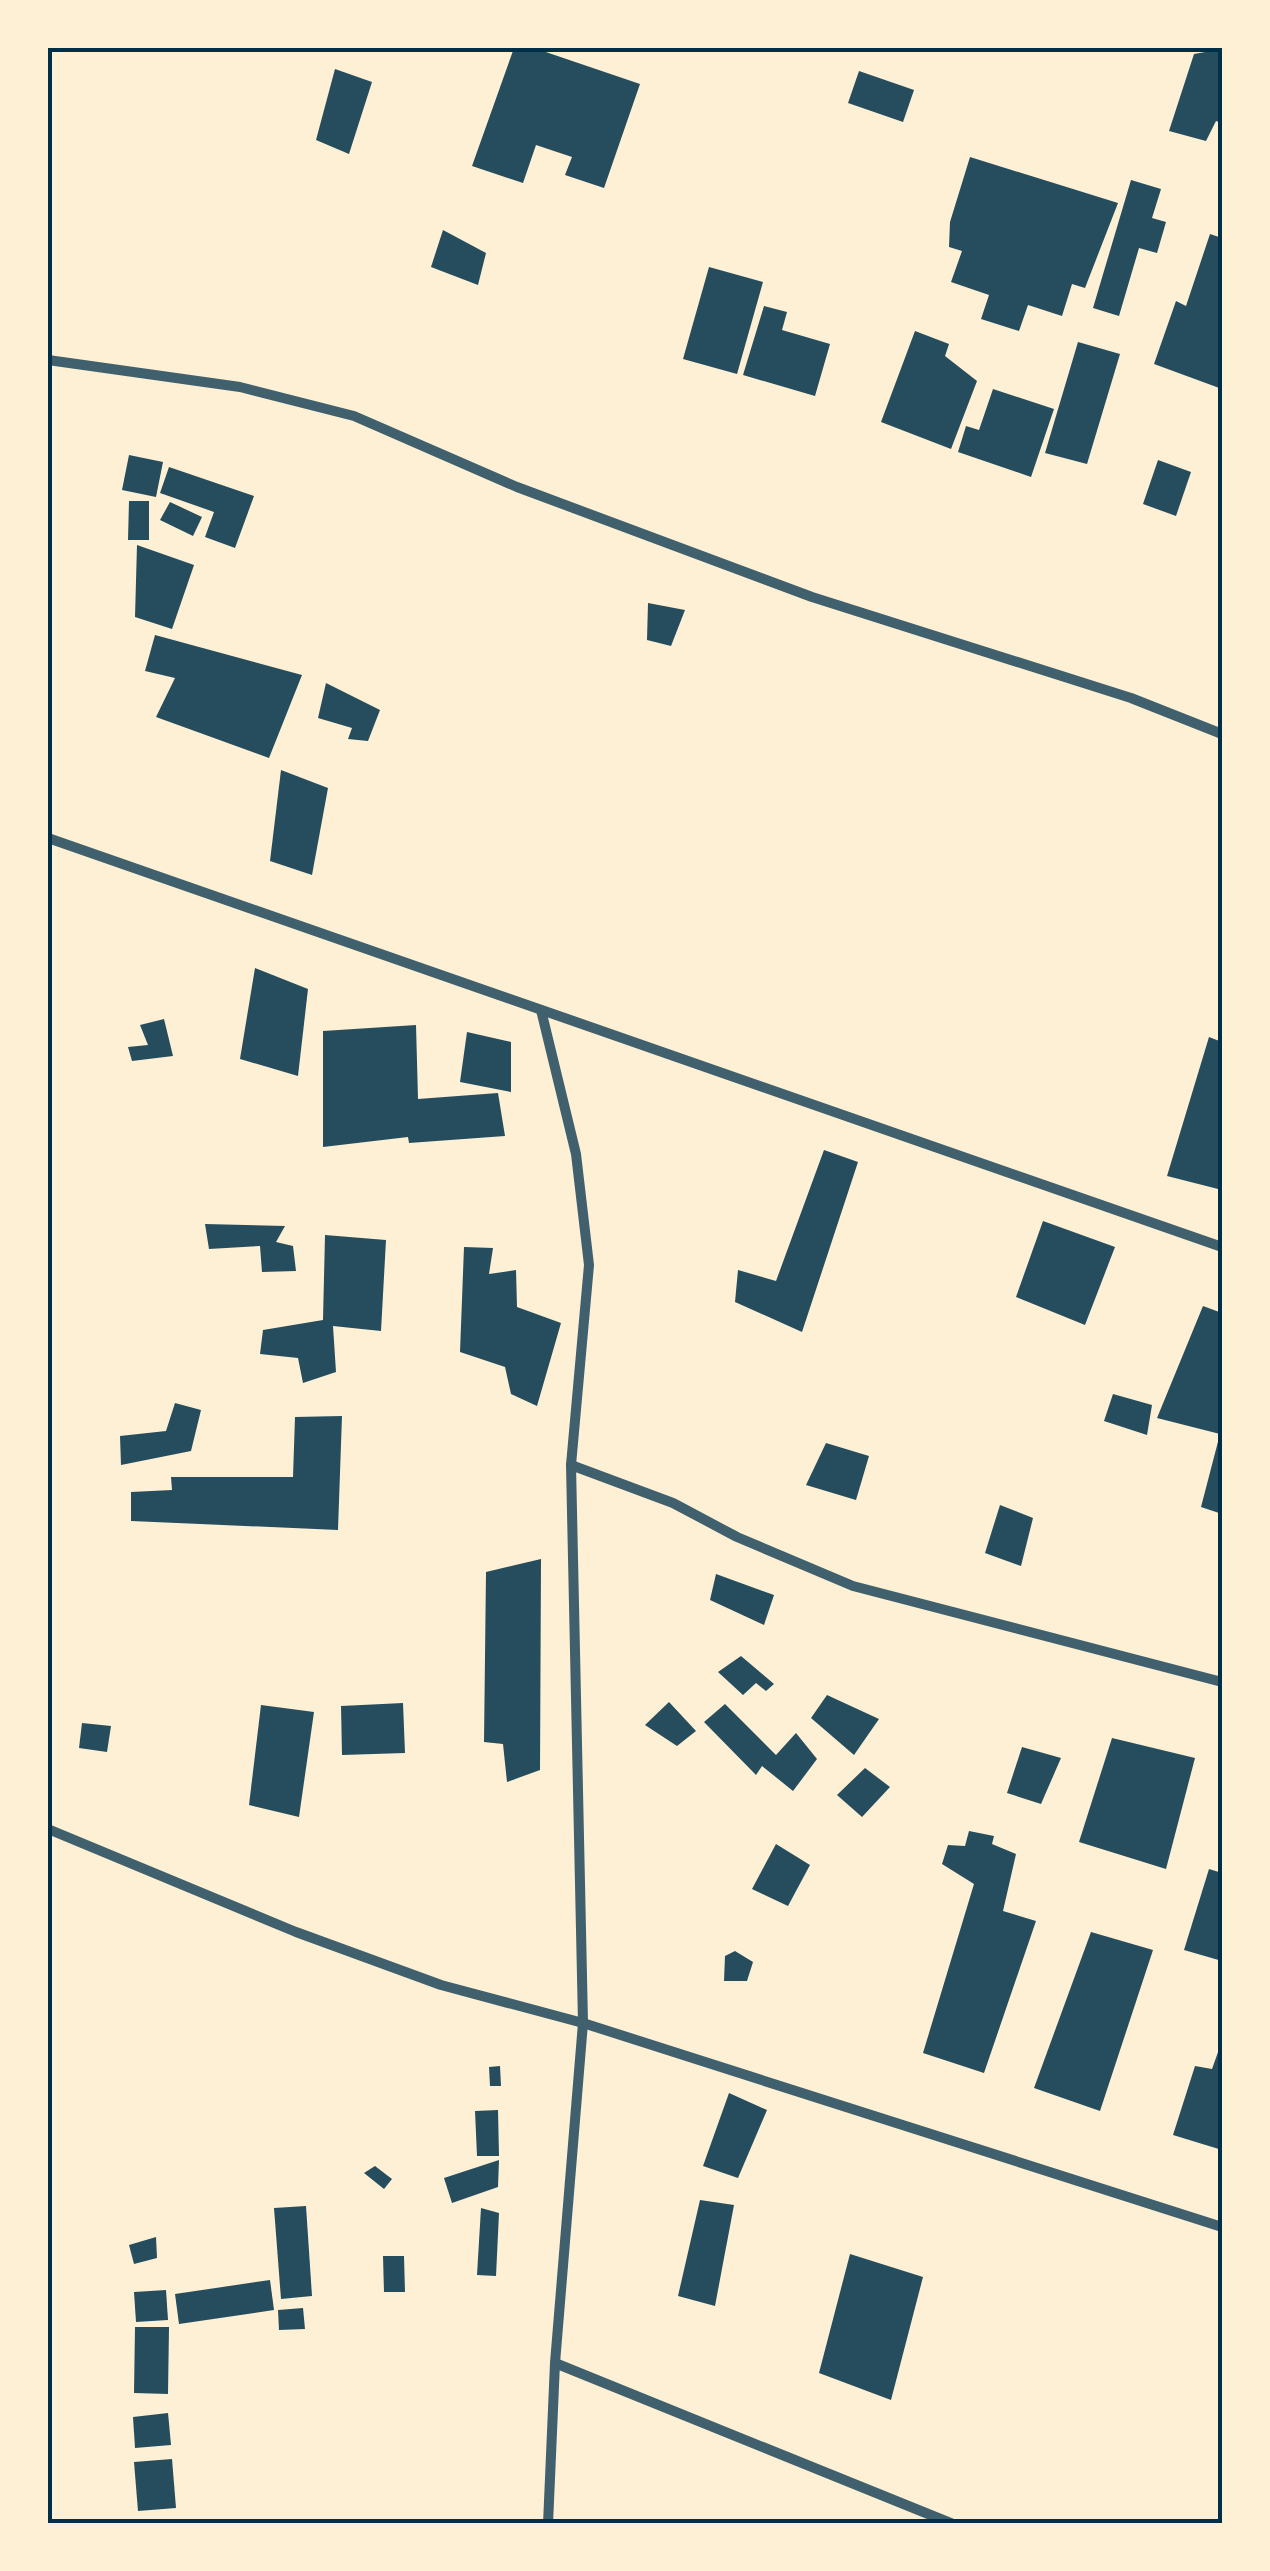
<svg xmlns="http://www.w3.org/2000/svg" width="1270" height="2571" font-family="'Varela Round',sans-serif">
<style>
.building{fill:#264d5e}
.lines{fill:none;stroke-linecap:round;stroke-linejoin:round}
.minor{stroke:#3f606c;stroke-width:10}
.neatline{fill:none;stroke:#003049;stroke-width:4}
</style>
<rect width="100%" height="100%" fill="#fdf0d5"/>
<!-- building -->
<g class="building">
<polygon points="514,48 534,48 640,84 604,188 565,175 572,157 536,145 523,183 472,166"/>
<polygon points="1222,49 1222,123 1216,121 1206,141 1169,131 1194,54"/>
<polygon points="335,69 372,82 349,154 316,140"/>
<polygon points="859,71 914,90 903,122 848,103"/>
<polygon points="970,157 1118,203 1085,288 1072,284 1062,316 1028,305 1019,331 981,319 989,295 951,282 962,251 949,247 950,222"/>
<polygon points="1131,180 1161,189 1152,218 1166,222 1157,253 1139,248 1119,316 1093,308"/>
<polygon points="443,230 486,253 478,285 431,267"/>
<polygon points="1210,234 1222,238 1222,389 1154,364 1176,301 1186,306"/>
<polygon points="709,267 763,282 737,374 683,359"/>
<polygon points="764,306 787,312 782,330 830,344 815,396 743,375"/>
<polygon points="915,331 949,344 945,356 977,381 951,449 881,422"/>
<polygon points="1078,342 1120,354 1087,464 1045,453"/>
<polygon points="993,389 1054,409 1031,477 958,452 966,426 979,430"/>
<polygon points="129,455 163,462 156,497 122,490"/>
<polygon points="1158,460 1191,472 1176,516 1143,504"/>
<polygon points="169,467 254,496 235,548 205,537 214,512 160,493"/>
<polygon points="129,501 149,501 149,540 128,540"/>
<polygon points="170,502 202,517 193,536 160,520"/>
<polygon points="137,545 194,565 172,629 135,617"/>
<polygon points="648,603 685,610 671,646 647,640"/>
<polygon points="155,635 302,675 269,758 156,717 175,678 145,671"/>
<polygon points="326,683 380,710 368,741 348,739 352,728 318,718"/>
<polygon points="281,770 328,788 312,875 270,861"/>
<polygon points="255,968 308,989 298,1076 240,1059"/>
<polygon points="164,1019 173,1056 132,1061 128,1047 148,1045 140,1025"/>
<polygon points="416,1025 418,1099 498,1093 505,1136 409,1143 408,1137 323,1147 323,1031"/>
<polygon points="467,1032 511,1042 511,1092 460,1082"/>
<polygon points="1209,1037 1222,1042 1222,1190 1167,1176"/>
<polygon points="824,1150 858,1162 802,1332 735,1302 738,1270 776,1281"/>
<polygon points="1043,1221 1115,1247 1085,1325 1016,1297"/>
<polygon points="205,1224 285,1226 276,1242 293,1246 296,1271 262,1272 260,1246 209,1249"/>
<polygon points="325,1235 386,1240 381,1331 333,1326 336,1372 303,1383 298,1358 260,1354 263,1330 323,1320"/>
<polygon points="464,1247 493,1248 489,1274 516,1270 517,1307 561,1323 537,1406 511,1394 505,1367 460,1352"/>
<polygon points="1203,1306 1222,1313 1222,1514 1201,1507 1220,1434 1157,1418"/>
<polygon points="1113,1394 1152,1405 1147,1435 1104,1421"/>
<polygon points="175,1403 201,1410 191,1451 121,1465 120,1436 166,1431"/>
<polygon points="342,1416 338,1530 131,1521 131,1492 172,1490 171,1477 293,1477 295,1417"/>
<polygon points="826,1443 869,1456 856,1500 806,1485"/>
<polygon points="1000,1505 1033,1518 1021,1566 985,1553"/>
<polygon points="541,1559 540,1770 507,1782 503,1744 484,1742 486,1572"/>
<polygon points="716,1574 774,1595 764,1625 710,1600"/>
<polygon points="741,1656 774,1684 766,1691 756,1683 743,1695 718,1672"/>
<polygon points="827,1695 879,1719 854,1755 811,1718"/>
<polygon points="669,1702 696,1731 677,1746 645,1725"/>
<polygon points="403,1703 405,1753 342,1755 341,1706"/>
<polygon points="725,1704 776,1755 796,1733 817,1759 793,1791 762,1766 756,1775 704,1722"/>
<polygon points="261,1705 314,1712 299,1817 249,1805"/>
<polygon points="82,1723 111,1726 107,1752 79,1748"/>
<polygon points="1112,1738 1195,1758 1166,1869 1079,1842"/>
<polygon points="1022,1747 1061,1758 1041,1804 1007,1793"/>
<polygon points="865,1768 890,1787 862,1817 837,1795"/>
<polygon points="969,1831 994,1836 992,1844 1016,1854 1003,1911 1036,1921 984,2073 923,2053 974,1884 942,1864 948,1845 965,1846"/>
<polygon points="776,1844 810,1865 788,1906 752,1889"/>
<polygon points="1209,1869 1222,1873 1222,1961 1184,1950"/>
<polygon points="1091,1932 1153,1950 1100,2111 1034,2088"/>
<polygon points="735,1951 753,1962 747,1981 724,1981 725,1956"/>
<polygon points="1222,2041 1222,2150 1173,2135 1195,2066 1212,2069"/>
<polygon points="500,2066 501,2086 490,2086 489,2067"/>
<polygon points="729,2093 767,2110 738,2178 703,2166"/>
<polygon points="498,2110 499,2156 477,2156 475,2111"/>
<polygon points="499,2160 498,2187 452,2203 444,2178"/>
<polygon points="375,2166 392,2179 384,2189 364,2173"/>
<polygon points="700,2200 734,2205 715,2306 678,2296"/>
<polygon points="306,2206 312,2296 281,2299 274,2208"/>
<polygon points="481,2208 499,2213 496,2276 477,2275"/>
<polygon points="156,2237 157,2258 134,2264 129,2245"/>
<polygon points="850,2254 923,2277 891,2400 819,2373"/>
<polygon points="383,2256 404,2256 405,2292 384,2292"/>
<polygon points="270,2280 274,2310 179,2324 175,2294"/>
<polygon points="166,2290 168,2320 136,2322 134,2292"/>
<polygon points="303,2308 305,2329 279,2330 278,2310"/>
<polygon points="135,2327 169,2327 168,2394 134,2393"/>
<polygon points="168,2413 171,2445 135,2448 133,2417"/>
<polygon points="172,2459 176,2508 138,2511 134,2462"/>
</g>
<g class="lines">
<!-- minor -->
<g class="minor">
<polyline points="48,360 240,387 354,416 517,487 812,597 1131,698 1222,734"/>
<polyline points="48,838 1222,1247"/>
<polyline points="541,1010 576,1154 589,1265 571,1465"/>
<polyline points="48,1829 296,1932 441,1985 583,2023 1222,2227"/>
<polyline points="555,2363 953,2524"/>
<polyline points="548,2524 555,2363 583,2023 571,1465 673,1503 737,1537 853,1586 1222,1682"/>
</g>
</g>
<!-- border -->
<rect width="1270" height="2571" fill="none" stroke="#fdf0d5" stroke-width="100"/>
<rect x="50" y="50" width="1170" height="2471" class="neatline"/>
</svg>
